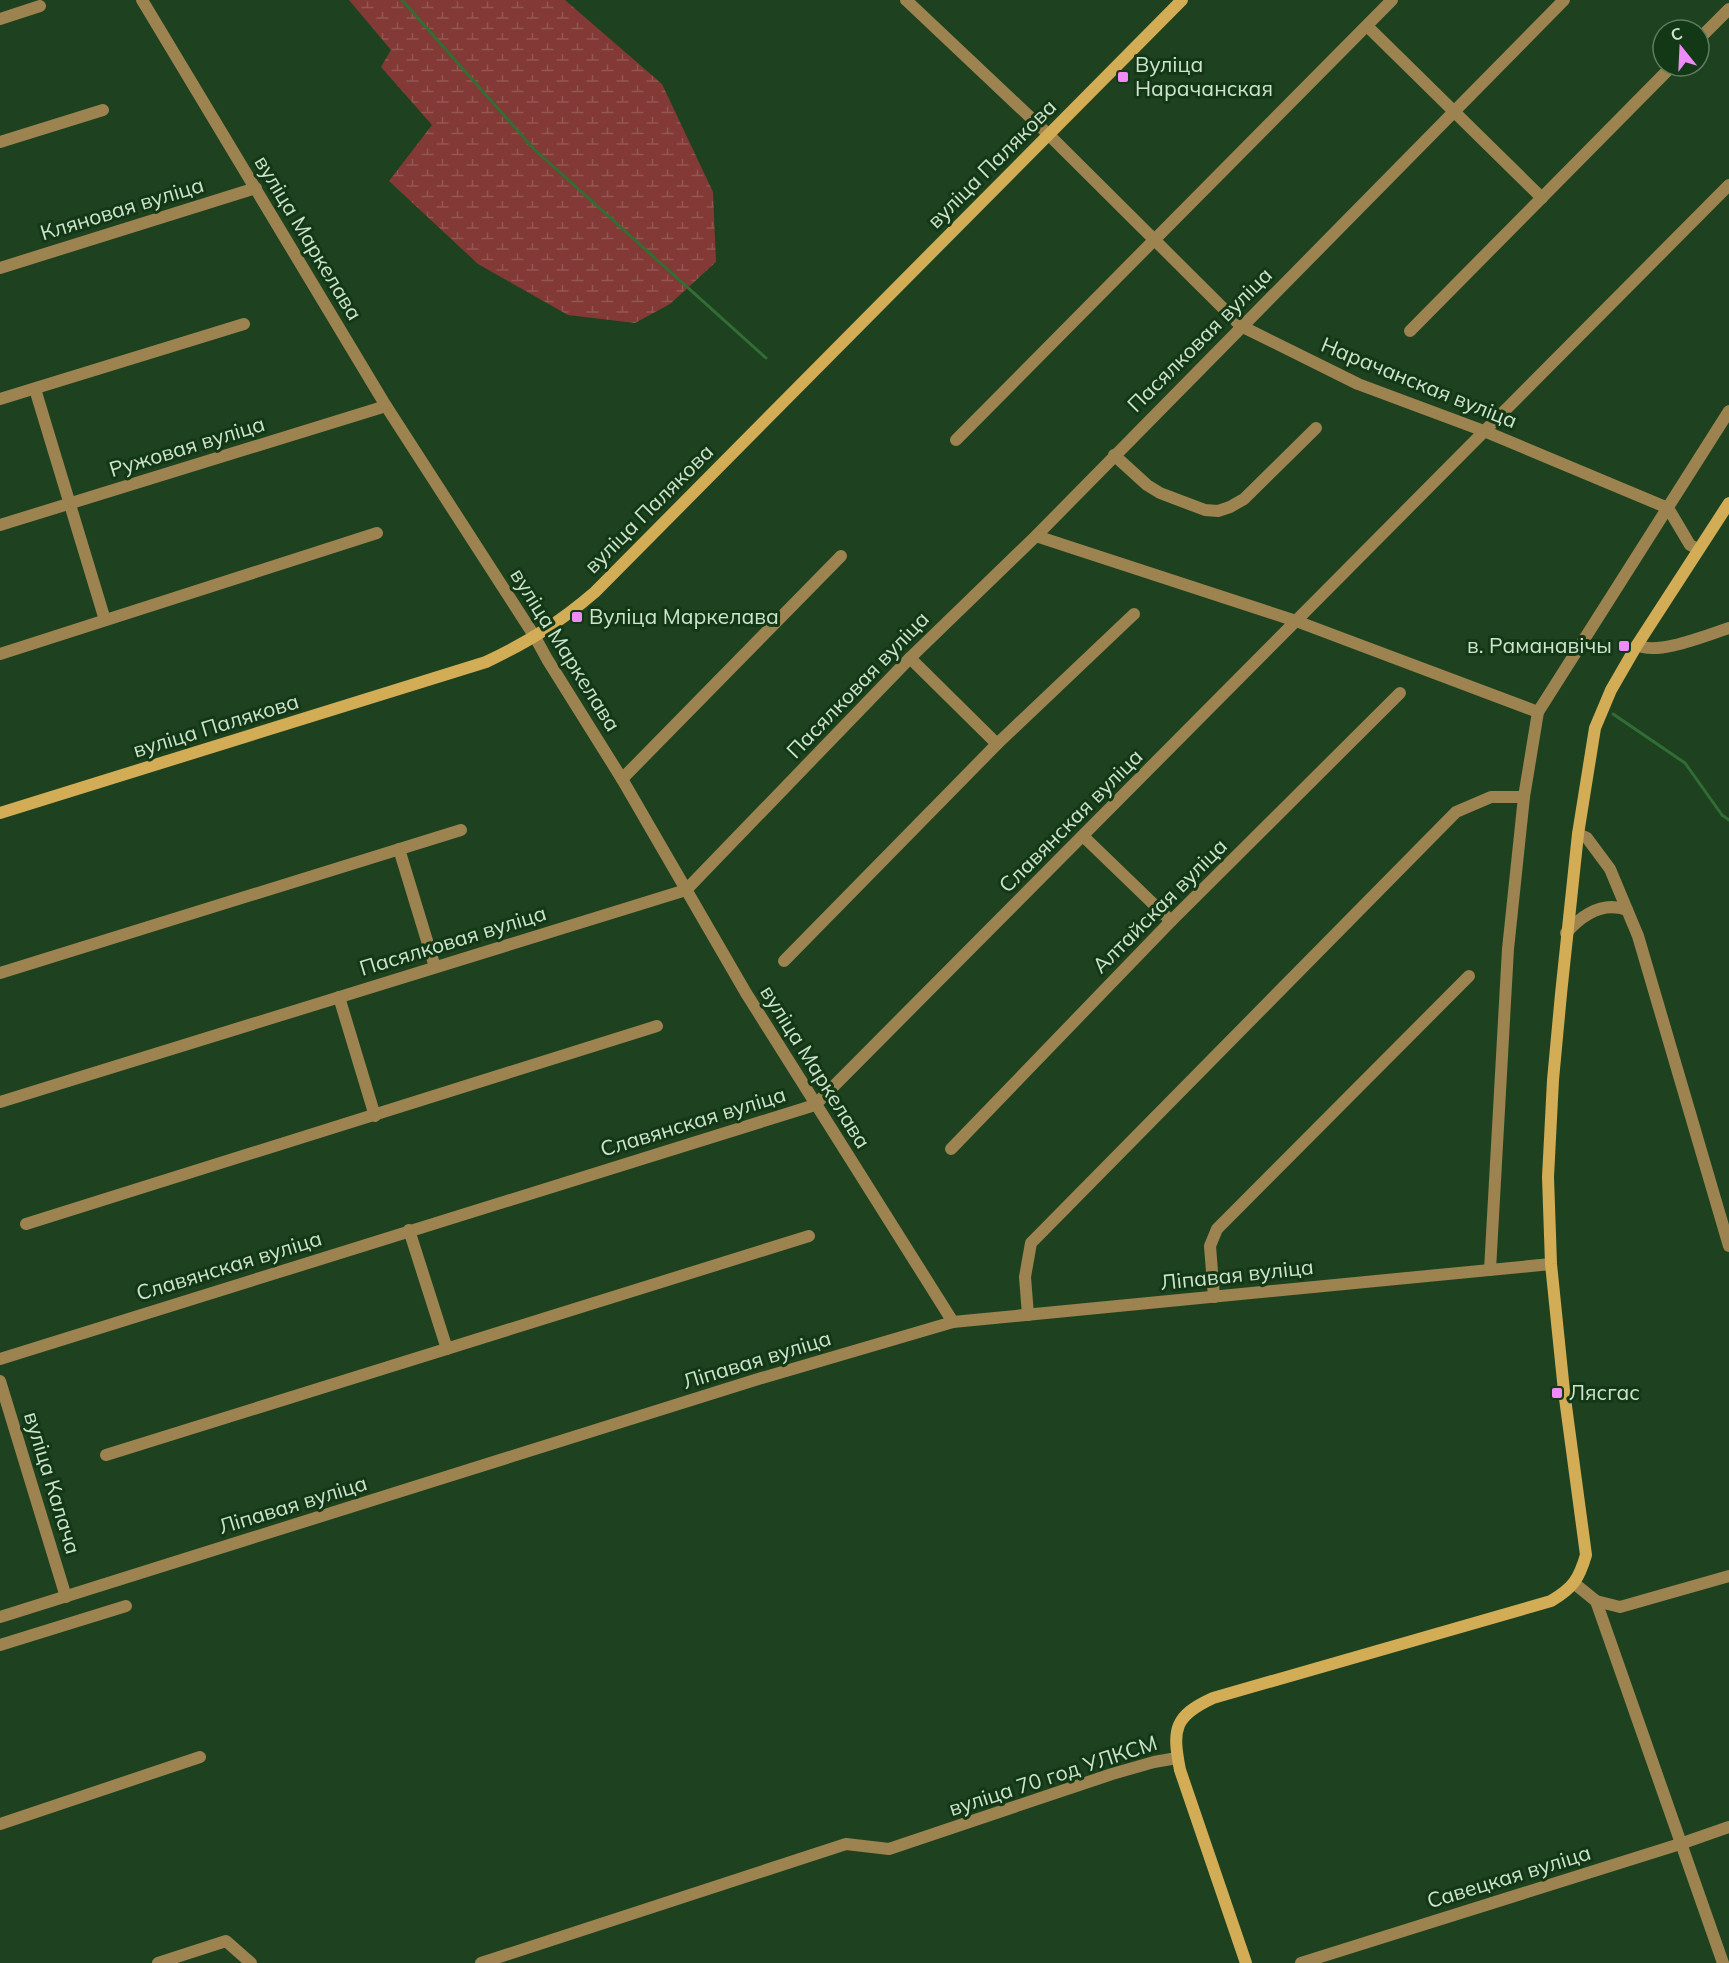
<svg xmlns="http://www.w3.org/2000/svg" width="1729" height="1963" font-family="Mulish,sans-serif">
<style>
.wetland{fill:url(#wetland-marsh)}
.lines{fill:none;stroke-linecap:round;stroke-linejoin:round}
.stream{stroke:#316d34;stroke-width:3}
.street{stroke:#9c8350;stroke-width:12}
.secondary{stroke:#d3ac56;stroke-width:12}
.poi-dot{fill:#ef8bf6;stroke:#133815;stroke-width:2}
.labels{text-anchor:middle;stroke-width:6;stroke-linejoin:round;paint-order:stroke}
.poi-label{font-size:21px;fill:#cfe4cf;stroke:#133815;text-anchor:start}
.street-label{font-size:21px;fill:#cfe4cf;stroke:#133815}
</style>
<defs>
<pattern id="wetland-marsh" width="20" height="14" patternUnits="userSpaceOnUse" patternTransform="scale(1.5)"><rect width="20" height="14" fill="#833935"/><path d="M1 5h8M5 5V1M11 12h8M15 12V8" fill="none" stroke="#945651"/></pattern>
</defs>
<rect width="100%" height="100%" fill="#1e421f"/>
<!-- wetland -->
<polygon class="wetland" points="349,0 565,0 662,84 713,192 716,262 670,304 635,323 568,315 478,264 389,181 432,125 381,67 391,50"/>
<g class="lines">
<!-- stream -->
<g class="stream">
<polyline points="402,0 534,149 766,358"/>
<polyline points="1613,714 1685,763 1722,815 1729,820"/>
</g>
<!-- street -->
<g class="street">
<polyline points="142,0 386,406 535,637 547,659 622,779 746,993 953,1322"/>
<polyline points="906,0 1048,134 1241,326 1358,384 1484,431 1668,508 1690,545 1698,549"/>
<polyline points="0,19 40,6"/>
<polyline points="1367,26 1542,198"/>
<polyline points="1699,39 1729,9"/>
<polyline points="0,142 103,110"/>
<polyline points="0,268 256,188"/>
<polyline points="1410,331 1672,66"/>
<polyline points="35,389 105,620"/>
<polyline points="0,399 244,324"/>
<polyline points="956,440 1392,0"/>
<polyline points="1114,455 1147,485 1160,493 1205,510 1218,511 1230,507 1244,499 1316,428"/>
<polyline points="0,525 386,406"/>
<polyline points="1036,536 1296,621 1538,712"/>
<path d="M1637 645C1657 656 1707 635 1729 628"/>
<polyline points="0,654 377,533"/>
<polyline points="910,658 997,744"/>
<polyline points="622,779 841,556"/>
<polyline points="1578,834 1587,838 1610,869 1638,936 1729,1246"/>
<polyline points="1083,836 1171,921"/>
<polyline points="399,849 435,967"/>
<path d="M1566 933C1582 915 1603 901 1627 910"/>
<polyline points="784,961 997,744 1134,614"/>
<polyline points="0,973 461,830"/>
<polyline points="339,997 375,1116"/>
<polyline points="0,1102 686,890 910,658 1036,536 1564,0"/>
<polyline points="951,1149 1171,921 1400,693"/>
<polyline points="26,1224 657,1026"/>
<polyline points="409,1230 447,1349"/>
<polyline points="1490,1270 1508,949 1524,797 1538,712 1729,411"/>
<polyline points="1214,1297 1210,1246 1217,1229 1469,976"/>
<polyline points="1028,1315 1025,1277 1031,1243 1456,812 1491,797 1524,797"/>
<polyline points="0,1359 815,1105 1729,185"/>
<polyline points="0,1381 66,1597"/>
<polyline points="106,1455 809,1236"/>
<polyline points="1575,1584 1596,1601 1620,1607 1729,1576"/>
<polyline points="1596,1601 1723,1963"/>
<polyline points="0,1617 755,1380 953,1322 1551,1264"/>
<polyline points="0,1645 126,1606"/>
<polyline points="0,1824 200,1757"/>
<polyline points="158,1963 226,1941 251,1963"/>
<polyline points="481,1963 846,1844 889,1849 1112,1774 1154,1762 1177,1758"/>
<polyline points="1301,1963 1680,1844 1729,1827"/>
</g>
<!-- secondary -->
<g class="secondary">
<path d="M0 813 486 662C528 642 559 623 595 592L1182 0"/>
<path d="M1246 1963 1180 1770C1172 1729 1174 1716 1213 1698L1551 1601C1573 1588 1579 1579 1586 1555L1564 1391 1551 1264 1548 1177 1553 1080 1561 994 1578 834 1595 728 1611 690 1637 645 1729 503"/>
</g>
</g>
<!-- markers -->
<g class="poi-dot">
<rect x="1117" y="71" width="12" height="12" rx="3"/>
<rect x="571" y="611" width="12" height="12" rx="3"/>
<rect x="1618" y="640" width="12" height="12" rx="3"/>
<rect x="1551" y="1387" width="12" height="12" rx="3"/>
</g>
<g class="labels">
<!-- poi labels -->
<g class="poi-label">
<text x="1135" y="72">Вуліца<tspan x="1135" dy="24">Нарачанская</tspan></text>
<text x="589" y="624">Вуліца Маркелава</text>
<text x="1612" y="653" text-anchor="end">в. Раманавічы</text>
<text x="1569" y="1400">Лясгас</text>
</g>
<!-- street labels -->
<g class="street-label">
<text transform="translate(992 164) rotate(-45)" y="7">вуліца Палякова</text>
<text transform="translate(122 209) rotate(-17)" y="7">Кляновая вуліца</text>
<text transform="translate(308 238) rotate(59)" y="7">вуліца Маркелава</text>
<text transform="translate(1200 340) rotate(-45)" y="7">Пасялковая вуліца</text>
<text transform="translate(1419 383) rotate(22)" y="7">Нарачанская вуліца</text>
<text transform="translate(187 447) rotate(-17)" y="7">Ружовая вуліца</text>
<text transform="translate(649 509) rotate(-45)" y="7">вуліца Палякова</text>
<text transform="translate(565 650) rotate(58)" y="7">вуліца Маркелава</text>
<text transform="translate(858 685) rotate(-46)" y="7">Пасялковая вуліца</text>
<text transform="translate(216 726) rotate(-17)" y="7">вуліца Палякова</text>
<text transform="translate(1071 821) rotate(-45)" y="7">Славянская вуліца</text>
<text transform="translate(1160 906) rotate(-45)" y="7">Алтайская вуліца</text>
<text transform="translate(453 941) rotate(-17)" y="7">Пасялковая вуліца</text>
<text transform="translate(815 1067) rotate(58)" y="7">вуліца Маркелава</text>
<text transform="translate(693 1122) rotate(-17)" y="7">Славянская вуліца</text>
<text transform="translate(229 1266) rotate(-17)" y="7">Славянская вуліца</text>
<text transform="translate(1237 1275) rotate(-6)" y="7">Ліпавая вуліца</text>
<text transform="translate(757 1360) rotate(-17)" y="7">Ліпавая вуліца</text>
<text transform="translate(52 1483) rotate(73)" y="7">вуліца Калача</text>
<text transform="translate(293 1505) rotate(-17)" y="7">Ліпавая вуліца</text>
<text transform="translate(1053 1776) rotate(-18)" y="7">вуліца 70 год УЛКСМ</text>
<text transform="translate(1509 1877) rotate(-17)" y="7">Савецкая вуліца</text>
</g>
</g>
<!-- north arrow -->
<g transform="translate(1681 48) rotate(342)"><circle r="28" fill="#133815" stroke="#5e7d5f" stroke-width="1.5"/>
<path d="M0-4.5L10 22L0 15L-10 22Z" fill="#ef8bf6"/>
<text y="-9" font-size="16" font-weight="bold" text-anchor="middle" fill="#cfe4cf">С</text>
</g>
</svg>
